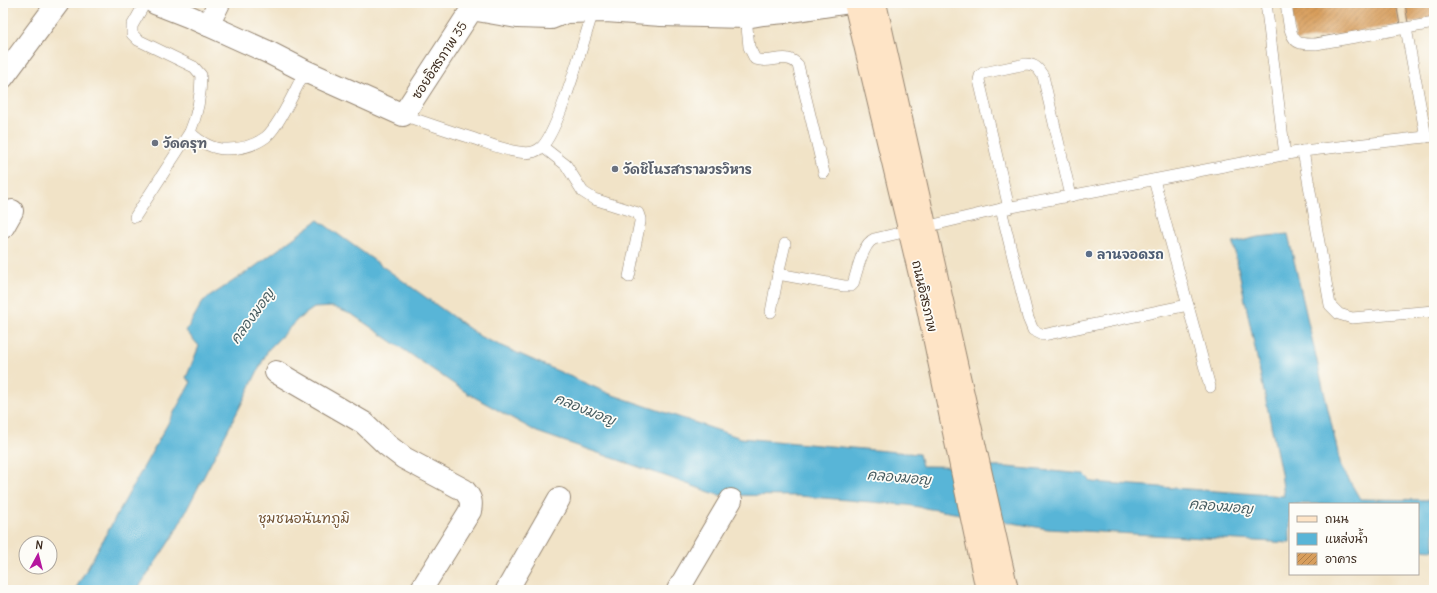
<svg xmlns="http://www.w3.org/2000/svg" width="1437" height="593" font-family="Delius,'Playpen Sans Thai',sans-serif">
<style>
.water{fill:#59b5d7;stroke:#4a707a}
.building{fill:url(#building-hatch)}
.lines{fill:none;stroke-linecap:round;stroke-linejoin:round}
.lane-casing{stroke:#968672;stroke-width:12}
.street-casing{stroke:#968672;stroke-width:24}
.secondary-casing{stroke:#968672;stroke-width:24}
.lane{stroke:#fff;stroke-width:11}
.street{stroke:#fff;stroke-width:22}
.secondary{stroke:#fee4c6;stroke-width:22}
.worship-dot{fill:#6b7280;stroke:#fdfcf7;stroke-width:1.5}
.service-dot{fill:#5c6f8a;stroke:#fdfcf7;stroke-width:1.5}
.labels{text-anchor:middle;stroke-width:3.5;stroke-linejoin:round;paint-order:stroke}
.street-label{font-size:13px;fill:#3b2a1e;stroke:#fdfcf7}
.worship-label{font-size:13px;font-weight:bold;fill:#5b616d;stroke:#fdfcf7;text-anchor:start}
.service-label{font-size:13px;font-weight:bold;fill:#4e5e75;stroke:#fdfcf7;text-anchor:start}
.water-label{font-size:14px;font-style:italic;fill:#465b5f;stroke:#fdfcf7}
.neighbourhood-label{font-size:14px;fill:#725334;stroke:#fdfcf7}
</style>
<defs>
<pattern id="building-hatch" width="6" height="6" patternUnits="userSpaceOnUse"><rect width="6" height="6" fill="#d89e5c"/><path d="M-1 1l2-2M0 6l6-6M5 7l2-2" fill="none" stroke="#b0814b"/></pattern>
</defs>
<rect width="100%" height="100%" fill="#fdfcf7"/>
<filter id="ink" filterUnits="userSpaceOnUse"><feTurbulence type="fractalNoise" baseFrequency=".025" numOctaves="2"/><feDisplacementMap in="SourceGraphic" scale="8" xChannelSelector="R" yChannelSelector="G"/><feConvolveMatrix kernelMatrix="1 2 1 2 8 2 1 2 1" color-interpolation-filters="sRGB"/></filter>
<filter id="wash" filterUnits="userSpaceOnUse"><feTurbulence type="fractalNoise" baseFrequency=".012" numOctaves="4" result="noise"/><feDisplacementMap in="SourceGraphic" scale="16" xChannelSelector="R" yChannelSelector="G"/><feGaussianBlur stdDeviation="0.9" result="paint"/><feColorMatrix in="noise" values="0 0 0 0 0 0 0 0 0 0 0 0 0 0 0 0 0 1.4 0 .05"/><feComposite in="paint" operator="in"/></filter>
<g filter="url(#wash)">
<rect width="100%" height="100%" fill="#f1e3c7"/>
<!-- water -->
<polygon class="water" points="318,220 481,337 610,394 741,438 919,454 922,466 1007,467 1084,474 1092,482 1284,496 1281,473 1233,243 1258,237 1288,234 1341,466 1360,499 1434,500 1434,550 1418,549 1418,504 1290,504 1290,543 1048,529 907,505 799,496 718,495 665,476 537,432 467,393 353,315 333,307 314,308 298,319 268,350 244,399 173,536 137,590 75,590 191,382 186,378 199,346 186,331 203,301 253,268"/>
<g id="blocks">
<!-- building -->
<g class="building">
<polygon points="1290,3 1396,3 1400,25 1296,41"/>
<polygon points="1405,3 1434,3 1434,19 1408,23"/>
</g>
</g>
</g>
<g filter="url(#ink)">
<use href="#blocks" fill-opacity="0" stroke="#968672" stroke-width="1"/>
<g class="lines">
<defs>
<g id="lane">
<path d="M145 3 132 26V34L138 40 194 67 201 75C201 95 198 113 190 132 199 142 214 150 228 149 241 149 255 145 266 137 280 125 296 88 305 71"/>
<polyline points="1266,3 1285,155"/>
<path d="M1286 3C1288 13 1288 40 1300 43 1304 44 1311 44 1316 44L1434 23"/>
<path d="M746 17 749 47 755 59C770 65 787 51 798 65L824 173"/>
<polyline points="1406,28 1426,137"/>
<path d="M403 115C426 123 449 131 472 138 487 143 503 150 519 152 525 153 534 153 539 149 557 139 583 42 591 18L597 12"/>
<polyline points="543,147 566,165 583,192 594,199 638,213 640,219 640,222 629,277"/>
<polyline points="1303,151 1330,305 1339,314 1352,318 1434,311"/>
<polyline points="1154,180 1210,387"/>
<path d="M1009 208 979 80 980 76 983 73 1026 64C1036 65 1038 68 1043 76L1071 196"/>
<polyline points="1001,209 1028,318 1033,330 1043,335 1188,305"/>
<polyline points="135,217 190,132"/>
<path d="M785 244 778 274 844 286H851L853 284C857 272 862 244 874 239L1001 209 1303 151 1434 136"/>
<polyline points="771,312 778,274"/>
</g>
<g id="street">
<polyline points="155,3 188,16 268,52 305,71 403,115 470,12 477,10 517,17 551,18 566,12 606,11 661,15 746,17 763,14 785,12 844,3"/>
<polyline points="208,25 219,3"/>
<polyline points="3,77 58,3"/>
<polyline points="3,227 12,211"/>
<path d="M276 372 364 423 387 445 404 458 464 490C471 498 472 502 470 511L421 590"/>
<polyline points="507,590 559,499"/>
<polyline points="678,590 731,500"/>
</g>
<g id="secondary">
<polyline points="855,3 928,308 987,590"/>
<polyline points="875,3 1007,590"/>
</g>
</defs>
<!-- lane casing -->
<use href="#lane" class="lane-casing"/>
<!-- street casing -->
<use href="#street" class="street-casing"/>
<!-- secondary casing -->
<use href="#secondary" class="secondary-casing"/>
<!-- lane -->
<use href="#lane" class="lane"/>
<!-- street -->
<use href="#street" class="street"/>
<!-- secondary -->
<use href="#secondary" class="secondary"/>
</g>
</g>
<!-- markers -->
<g class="worship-dot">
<circle cx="155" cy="143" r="4"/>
<circle cx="615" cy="169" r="4"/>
</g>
<circle class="service-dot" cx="1089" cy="254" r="4"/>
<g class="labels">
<!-- street labels -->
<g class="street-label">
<text transform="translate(439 60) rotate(-57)" y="5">ซอยอิสรภาพ 35</text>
<text transform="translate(925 296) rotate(77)" y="5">ถนนอิสรภาพ</text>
</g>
<!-- worship labels -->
<g class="worship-label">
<text x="163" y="148">วัดครุฑ</text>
<text x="623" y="174">วัดชิโนรสารามวรวิหาร</text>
</g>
<!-- service labels -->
<g class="service-label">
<text x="1097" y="259">ลานจอดรถ</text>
</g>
<!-- water labels -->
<g class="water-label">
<text transform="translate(252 316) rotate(-54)" y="5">คลองมอญ</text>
<text transform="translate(585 409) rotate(22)" y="5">คลองมอญ</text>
<text transform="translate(899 477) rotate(5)" y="5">คลองมอญ</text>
<text transform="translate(1221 506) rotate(5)" y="5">คลองมอญ</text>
</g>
<!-- neighbourhood labels -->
<g class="neighbourhood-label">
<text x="304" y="523">ชุมชนอนันทภูมิ</text>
</g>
</g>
<!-- margin -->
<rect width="1437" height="593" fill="none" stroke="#fdfcf7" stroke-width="16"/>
<!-- legend -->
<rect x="1289" y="503" width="130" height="72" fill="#fdfcf7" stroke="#afa8a0"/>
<rect x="1297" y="516" width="20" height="6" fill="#fee4c6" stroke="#afa8a0"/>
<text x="1325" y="523" font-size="12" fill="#3b2a1e">ถนน</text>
<rect x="1297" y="533" width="20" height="12" fill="#59b5d7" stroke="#afa8a0"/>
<text x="1325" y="543" font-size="12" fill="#3b2a1e">แหล่งน้ำ</text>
<rect x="1297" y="553" width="20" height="12" fill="url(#building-hatch)" stroke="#afa8a0"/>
<text x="1325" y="563" font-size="12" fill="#3b2a1e">อาคาร</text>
<!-- north arrow -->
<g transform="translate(38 555) rotate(7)"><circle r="19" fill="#fdfcf7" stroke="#afa8a0"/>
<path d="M0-3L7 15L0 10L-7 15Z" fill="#b5179e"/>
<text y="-6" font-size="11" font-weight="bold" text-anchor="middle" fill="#3b2a1e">N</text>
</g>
</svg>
